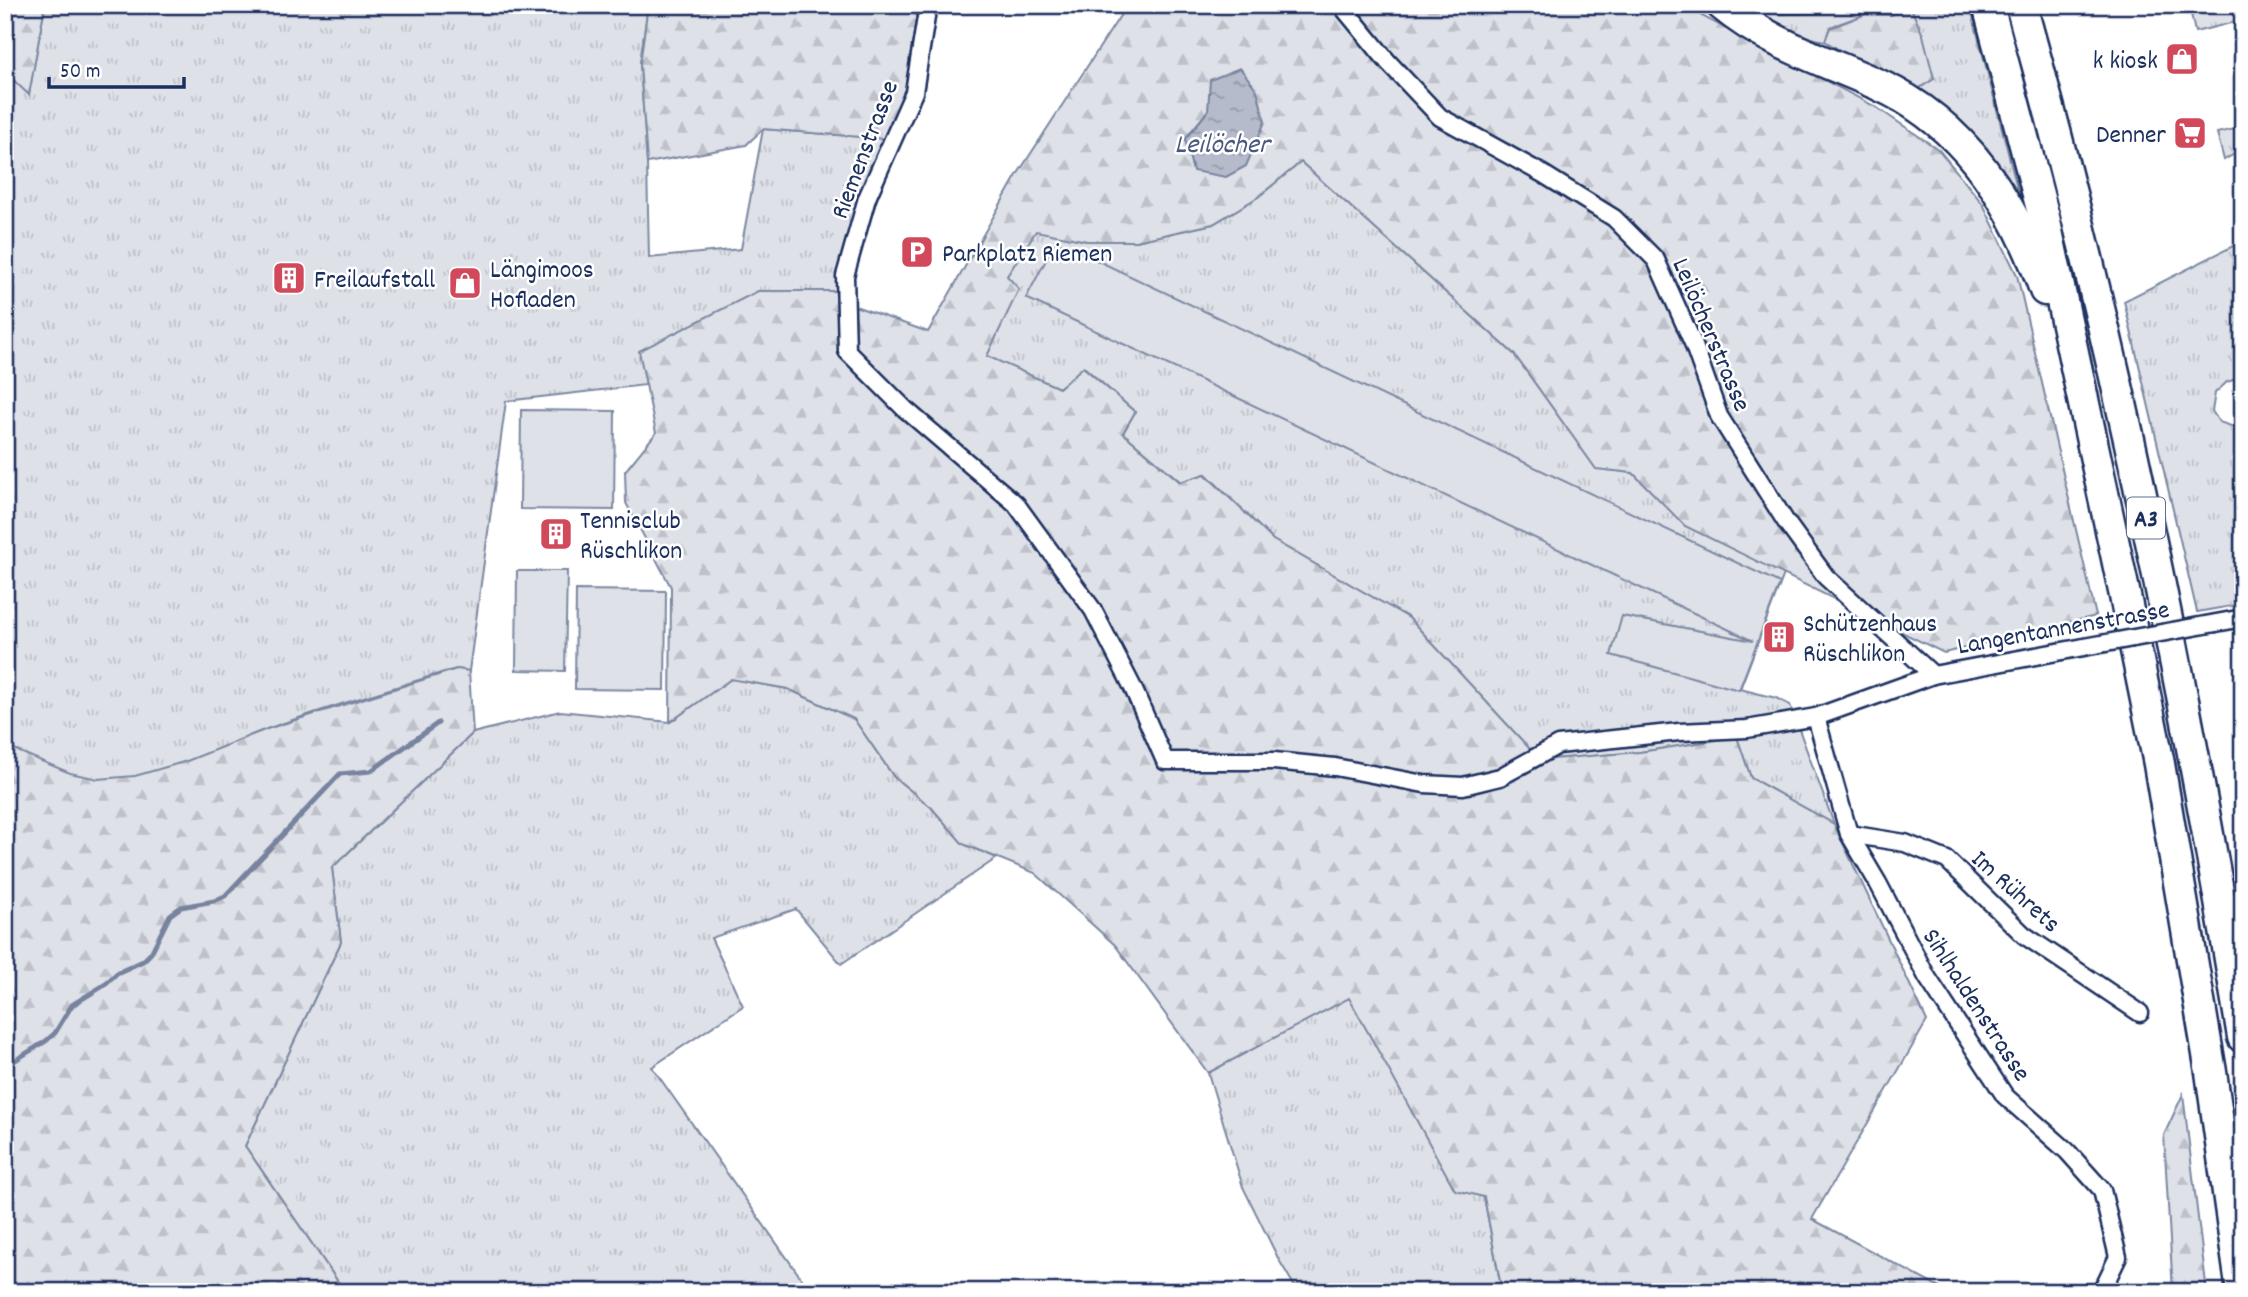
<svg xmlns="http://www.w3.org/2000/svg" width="2248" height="1297" font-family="Dekko,sans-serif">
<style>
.grass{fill:url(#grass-tufts);stroke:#7c88a2;stroke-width:2}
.forest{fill:url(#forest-firs);stroke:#7c88a2;stroke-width:2;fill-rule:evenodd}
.garden{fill:#dee1e7;stroke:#7c88a2;stroke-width:2}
.water{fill:url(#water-ripples);stroke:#77839f;stroke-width:2}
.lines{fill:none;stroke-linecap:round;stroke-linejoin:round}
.stream{stroke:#77839f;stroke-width:5}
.minor-casing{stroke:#1b2f5e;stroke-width:21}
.motorway-casing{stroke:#1b2f5e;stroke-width:35}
.minor{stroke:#fff;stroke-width:16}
.motorway{stroke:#fff;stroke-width:30}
.minor-bridge-casing{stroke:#1b2f5e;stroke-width:21;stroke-linecap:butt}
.minor-bridge{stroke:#fff;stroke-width:16}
.labels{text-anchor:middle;stroke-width:5;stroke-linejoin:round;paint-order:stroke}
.shield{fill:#fff;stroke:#5f6d8e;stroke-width:2}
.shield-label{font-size:24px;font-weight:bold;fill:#1b2f5e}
.poi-label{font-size:26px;fill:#1b2f5e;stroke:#fff;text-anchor:start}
.street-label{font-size:26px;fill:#1b2f5e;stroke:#fff}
.water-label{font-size:28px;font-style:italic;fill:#49597e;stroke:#fff}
</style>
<defs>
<pattern id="grass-tufts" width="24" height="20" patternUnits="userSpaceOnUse" patternTransform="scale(1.75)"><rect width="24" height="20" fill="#dee1e7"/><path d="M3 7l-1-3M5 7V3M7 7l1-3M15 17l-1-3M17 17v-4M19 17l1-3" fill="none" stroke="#bec1c9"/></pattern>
<pattern id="forest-firs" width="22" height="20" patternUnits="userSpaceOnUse" patternTransform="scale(1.75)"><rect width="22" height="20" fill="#dee1e7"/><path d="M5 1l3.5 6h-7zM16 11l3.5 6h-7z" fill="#bec1c9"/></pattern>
<pattern id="water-ripples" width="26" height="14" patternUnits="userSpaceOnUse" patternTransform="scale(1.75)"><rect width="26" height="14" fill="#b5bbca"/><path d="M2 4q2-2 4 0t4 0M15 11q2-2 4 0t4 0" fill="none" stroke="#9298a7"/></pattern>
</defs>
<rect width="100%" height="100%" fill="#fff"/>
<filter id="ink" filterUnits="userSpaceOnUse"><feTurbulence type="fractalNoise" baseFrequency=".0143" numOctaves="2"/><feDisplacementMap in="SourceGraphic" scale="14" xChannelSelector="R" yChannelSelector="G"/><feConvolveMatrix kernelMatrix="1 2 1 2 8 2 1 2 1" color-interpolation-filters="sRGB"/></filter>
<g filter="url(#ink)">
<!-- grass -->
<g class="grass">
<path d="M45 5H648L640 64 647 163 649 258 741 249 763 129 886 139 885 174 852 279 855 306 834 291 640 351 646 385 506 401 469 671 457 669 444 672C385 691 325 708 267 729 213 749 158 781 99 779 71 779 30 758 5 744V72L29 94Z"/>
<polygon points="1736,5 1751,5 1781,14 1818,13 1843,5 1970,5 2027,226 1969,140 1918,89 1934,78 1930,65 1891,15 1866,14 1830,27 1825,41 1773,30"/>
<polygon points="2189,5 2243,5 2243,20 2195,32"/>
<polygon points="2243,127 2243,149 2224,160 2217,133"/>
<polygon points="1301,162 1514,354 1596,468 1633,473 1686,526 1784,574 1740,689 1776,698 1790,705 1834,824 1751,778 1737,737 1640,752 1540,760 1409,618 1273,540 1206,474 1181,482 1123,433 1135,412 1084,367 1059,388 986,357 1018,289 1006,276 1036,230 1087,241 1136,241 1213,224 1258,197"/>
<polygon points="2243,241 2243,377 2227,382 2215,393 2212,411 2219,422 2237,428 2243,433 2243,604 2197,612 2124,301"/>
<polygon points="731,679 788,689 854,719 894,777 931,807 963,844 997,858 841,964 796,909 711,938 743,1006 652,1067 811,1292 345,1292 245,1146 341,942 332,868 473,733 560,711 670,722"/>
<polygon points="1349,997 1455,1189 1484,1197 1502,1292 1298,1292 1279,1260 1243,1187 1208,1073"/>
</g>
<!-- forest -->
<g class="forest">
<polygon points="5,5 45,5 29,95 5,72"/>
<polygon points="648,5 918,5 904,102 886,139 763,129 746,145 647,163 640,64"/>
<path d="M1127 5H1688L1700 15 1876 107 1939 150 1983 204 2017 275 2096 616 1944 653 1685 526 1633 473 1596 469 1514 354 1301 162 1258 197 1213 224 1136 241H1087L1036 231 1007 276 1019 289 987 356 1059 388 1083 367 1135 412 1123 433 1180 482 1205 474 1273 540 1409 618 1540 760 1640 752 1737 737 1751 778 1834 824 1927 1021 1812 1219 1947 1292H1502L1484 1197 1455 1190 1349 998 1208 1073 1115 945 1035 873 963 844 931 807 894 777 854 719 788 689 731 679 670 722 671 587 626 503 625 471 656 433 639 351 758 291H834L855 306 928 332 1017 175ZM1208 111 1193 171 1185 139Z"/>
<polygon points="1910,6 1923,35 1934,79 1918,89 1895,84 1825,41 1830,28 1866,14 1891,15"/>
<polygon points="457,669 469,671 473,733 332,868 341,942 245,1146 345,1292 5,1292 5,744 20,752 70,773 98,779 135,776 187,761 267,729"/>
<polygon points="2183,1094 2207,1292 2173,1292 2164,1135"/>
</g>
<!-- garden -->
<g class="garden">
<polygon points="1056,241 1780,583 1739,690 1611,655 1622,616 1753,641 1026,298"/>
<polygon points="521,410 615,411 614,510 520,509"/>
<polygon points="517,571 567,571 565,671 516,670"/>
<polygon points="576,590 666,591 665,690 575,689"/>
</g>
<!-- water -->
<polygon class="water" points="1240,68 1257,90 1265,122 1246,166 1226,177 1193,171 1185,139 1208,111 1210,80"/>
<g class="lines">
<!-- stream -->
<polyline class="stream" points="14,1061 46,1041 55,1033 72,1005 103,986 117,973 143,961 151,953 170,915 181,907 214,901 225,896 340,774 371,771 438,723"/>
<defs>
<g id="minor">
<polyline points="928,5 914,92 867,198 845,276 847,351 905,409 1016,504 1093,610 1133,688 1165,761 1274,761 1335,767 1424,784 1463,786 1500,777 1558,745 1679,732 1747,729 1816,717 1933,675 2084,647"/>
<polyline points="1341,5 1388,62 1440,117 1543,174 1614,218 1656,260 1693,343 1719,416 1786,522 1826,577 1933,675"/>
<polyline points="2216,623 2243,618"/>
<polyline points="1816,717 1849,834 1878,883 1927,977 2005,1096 2067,1151 2102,1190 2118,1257 2101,1292"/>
<polyline points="1849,834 1905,843 1947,860 2024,935 2140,1013"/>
</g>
<g id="motorway">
<path d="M1722 5C1767 43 1826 61 1879 85 1964 123 2015 204 2045 290"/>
<polyline points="1988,5 2044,217 2124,591 2159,764 2211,1072 2242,1292"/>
<path d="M2021 5C2116 344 2186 690 2243 1037"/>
</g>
</defs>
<!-- minor casing -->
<use href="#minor" class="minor-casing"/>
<!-- motorway casing -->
<use href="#motorway" class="motorway-casing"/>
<!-- minor -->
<use href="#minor" class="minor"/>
<!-- motorway -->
<use href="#motorway" class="motorway"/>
<defs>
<polyline id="minor-bridge" points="2084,647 2216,623"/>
</defs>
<!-- minor-bridge casing -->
<use href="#minor-bridge" class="minor-bridge-casing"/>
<!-- minor-bridge -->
<use href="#minor-bridge" class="minor-bridge"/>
</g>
</g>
<!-- icons -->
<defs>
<symbol id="shop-square" viewBox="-11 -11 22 22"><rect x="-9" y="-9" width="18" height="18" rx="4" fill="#d1495b" stroke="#fff"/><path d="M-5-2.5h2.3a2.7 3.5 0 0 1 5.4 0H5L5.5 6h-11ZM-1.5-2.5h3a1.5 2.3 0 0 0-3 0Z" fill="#fff"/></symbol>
<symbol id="supermarket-square" viewBox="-11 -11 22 22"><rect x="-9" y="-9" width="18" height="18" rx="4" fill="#d1495b" stroke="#fff"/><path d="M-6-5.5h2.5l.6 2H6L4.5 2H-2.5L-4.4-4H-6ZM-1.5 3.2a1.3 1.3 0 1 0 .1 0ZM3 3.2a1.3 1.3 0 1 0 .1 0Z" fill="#fff"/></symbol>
<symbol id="parking-square" viewBox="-11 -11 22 22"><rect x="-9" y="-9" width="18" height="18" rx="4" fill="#d1495b" stroke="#fff"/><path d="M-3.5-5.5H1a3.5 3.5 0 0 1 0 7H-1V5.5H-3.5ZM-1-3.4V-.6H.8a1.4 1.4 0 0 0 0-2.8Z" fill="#fff"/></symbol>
<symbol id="building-square" viewBox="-11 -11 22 22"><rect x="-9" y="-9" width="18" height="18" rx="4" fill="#d1495b" stroke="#fff"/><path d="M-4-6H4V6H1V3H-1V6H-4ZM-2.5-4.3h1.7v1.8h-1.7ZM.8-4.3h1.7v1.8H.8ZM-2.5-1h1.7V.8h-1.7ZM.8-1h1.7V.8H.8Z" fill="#fff"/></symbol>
</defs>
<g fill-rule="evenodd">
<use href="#shop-square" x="2163" y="40" width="38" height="38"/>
<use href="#supermarket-square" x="2171" y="114" width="38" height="38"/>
<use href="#parking-square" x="898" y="233" width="38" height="38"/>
<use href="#building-square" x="270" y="259" width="38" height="38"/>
<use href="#shop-square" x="446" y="264" width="38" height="38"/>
<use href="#building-square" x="537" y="515" width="38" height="38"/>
<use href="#building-square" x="1760" y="618" width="38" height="38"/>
</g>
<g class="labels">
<!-- shield labels -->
<rect class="shield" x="2127" y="497.5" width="38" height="41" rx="5"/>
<g class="shield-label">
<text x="2146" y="526">A3</text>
</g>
<!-- poi labels -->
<g class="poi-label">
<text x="2158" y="68" text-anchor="end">k kiosk</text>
<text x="2166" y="142" text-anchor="end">Denner</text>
<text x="942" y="261">Parkplatz Riemen</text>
<text x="490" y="277">Längimoos<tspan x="490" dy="30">Hofladen</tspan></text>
<text x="314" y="287">Freilaufstall</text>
<text x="580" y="528">Tennisclub<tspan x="580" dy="30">Rüschlikon</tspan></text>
<text x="1803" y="631">Schützenhaus<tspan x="1803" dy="30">Rüschlikon</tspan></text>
</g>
<!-- street labels -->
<g class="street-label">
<text transform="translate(863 149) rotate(-69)" y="9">Riemenstrasse</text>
<text transform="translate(1713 334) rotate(67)" y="9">Leilöcherstrasse</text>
<text transform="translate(2063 626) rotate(-10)" y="9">Langentannenstrasse</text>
<text transform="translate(2017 890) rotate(42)" y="9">Im Rührets</text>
<text transform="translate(1978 1004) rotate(57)" y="9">Sihlhaldenstrasse</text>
</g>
<!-- water labels -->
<g class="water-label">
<text x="1222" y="152">Leilöcher</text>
</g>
</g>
<!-- margin -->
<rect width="2248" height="1297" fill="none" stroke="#fff" stroke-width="28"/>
<rect x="14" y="14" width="2220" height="1269" fill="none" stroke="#1b2f5e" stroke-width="2.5" filter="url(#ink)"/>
<!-- scale -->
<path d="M49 77v10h135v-10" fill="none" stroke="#1b2f5e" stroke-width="3.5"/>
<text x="60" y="77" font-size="21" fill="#1b2f5e" stroke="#ffffff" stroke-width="5" paint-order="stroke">50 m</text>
</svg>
